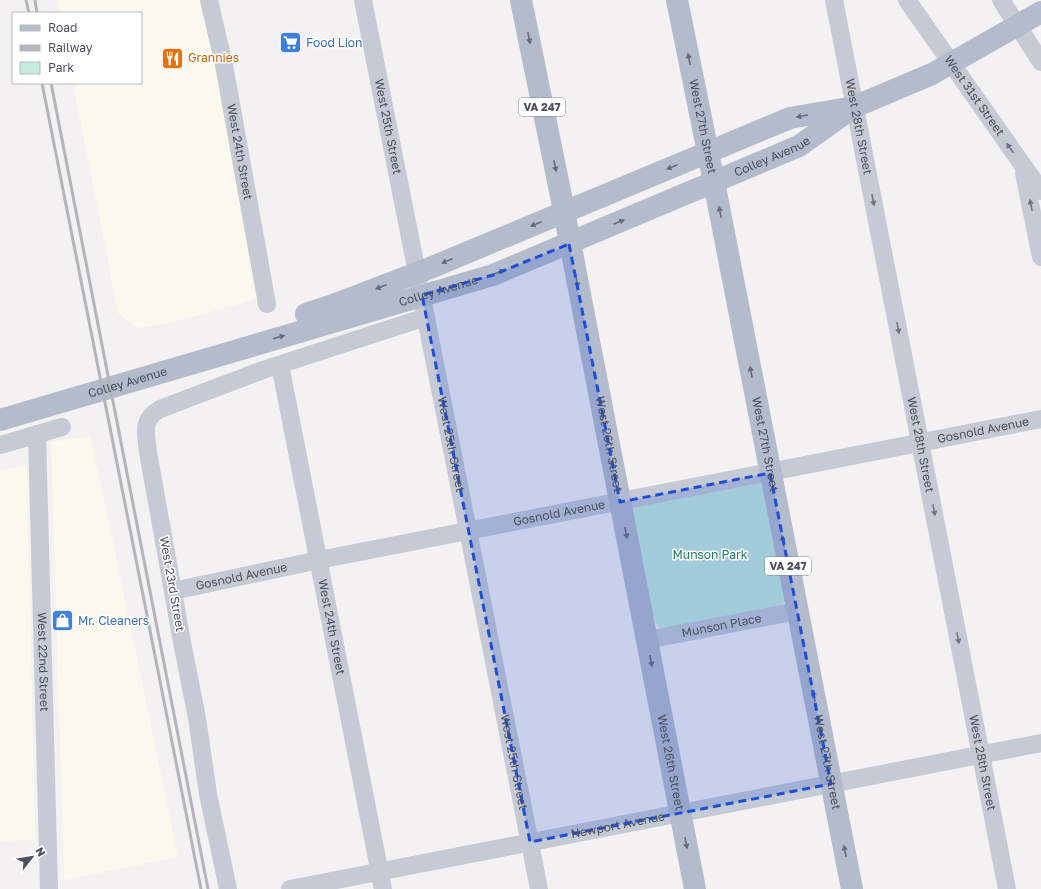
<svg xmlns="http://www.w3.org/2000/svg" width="1041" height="889" font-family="'Golos Text',sans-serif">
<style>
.commercial{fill:#fbf9ed}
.green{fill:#c4ebdb}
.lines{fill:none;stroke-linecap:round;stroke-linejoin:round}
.minor{stroke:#c6cad4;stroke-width:18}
.major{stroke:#b3bbcc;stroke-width:22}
.rail{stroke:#b3b5ba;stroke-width:3}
.oneway{fill:#646b78}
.oneway2{fill:#6f7580}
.marked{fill:#1d4ed8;fill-opacity:0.2;stroke:#1d4ed8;stroke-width:3;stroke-dasharray:8 5;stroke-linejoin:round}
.labels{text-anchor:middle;stroke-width:3;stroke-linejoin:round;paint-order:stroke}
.shield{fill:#fff;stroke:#80848d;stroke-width:1}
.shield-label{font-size:11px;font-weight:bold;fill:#4a505c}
.shop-label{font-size:12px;fill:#366cbe;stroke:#fff;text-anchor:start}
.food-label{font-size:12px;fill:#c56008;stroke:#fff;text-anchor:start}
.street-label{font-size:12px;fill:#4a505c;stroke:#fff}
.park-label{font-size:12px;fill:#21785d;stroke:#fff}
</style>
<rect width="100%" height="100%" fill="#f3f1f1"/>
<!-- commercial -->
<g class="commercial">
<polygon points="61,0 204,0 258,299 174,322 136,328 118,313 73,83 141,83 141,13 59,13 57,1"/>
<polygon points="90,436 110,527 178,857 64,880 51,442"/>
<polygon points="27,465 35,840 0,841 0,471"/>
</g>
<!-- green -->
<polygon class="green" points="761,480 785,601 780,607 664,629 659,627 654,621 631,509 637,504"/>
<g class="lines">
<!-- minor -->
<g class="minor">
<path id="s1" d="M209 0 224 65 267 304"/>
<path id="s2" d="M363 0 539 889"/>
<path id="s3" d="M834 0 1007 889"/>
<path id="s4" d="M907 0 1041 191"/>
<polyline points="1001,0 1041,62"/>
<polyline points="1024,173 1041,257"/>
<path id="s5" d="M280 365 383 889"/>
<path id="s6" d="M37 434 49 889"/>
<polyline points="0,445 62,427"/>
<path id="s7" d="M173 591 319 560 1041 419"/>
<path id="s8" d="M647 640 797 611"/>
<path d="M228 889 208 794 197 718 182 642 148 452C146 433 141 420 160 409L263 370 426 317"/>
<path id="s9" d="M290 889 1041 743"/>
</g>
<!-- major -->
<g class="major">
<path id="s10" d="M521 0 561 196 695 889"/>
<path id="s11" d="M677 0 714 182 852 889"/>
<polyline points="306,314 333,305 430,268 790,118 848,108"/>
<path id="s12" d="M0 420 493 275 799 146 854 107 932 74 1041 12"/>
</g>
<!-- rail -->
<g class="rail">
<polyline points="26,0 29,13"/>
<polyline points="35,0 37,13"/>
<polyline points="42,83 201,889"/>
<polyline points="51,83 208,889"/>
</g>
</g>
<!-- one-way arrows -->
<defs><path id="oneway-solid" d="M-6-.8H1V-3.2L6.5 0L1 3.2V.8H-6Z"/></defs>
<g class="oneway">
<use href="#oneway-solid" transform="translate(529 38) rotate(79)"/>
<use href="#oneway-solid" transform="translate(689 59) rotate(-101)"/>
<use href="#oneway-solid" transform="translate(802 116) rotate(170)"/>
<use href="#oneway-solid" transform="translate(555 166) rotate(79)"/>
<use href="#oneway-solid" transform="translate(672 167) rotate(157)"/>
<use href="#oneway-solid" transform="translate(720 212) rotate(-101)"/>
<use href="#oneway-solid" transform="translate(619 222) rotate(-23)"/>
<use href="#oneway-solid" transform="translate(536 224) rotate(158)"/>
<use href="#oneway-solid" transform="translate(447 261) rotate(158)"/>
<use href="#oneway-solid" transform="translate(499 272) rotate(-22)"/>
<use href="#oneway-solid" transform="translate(577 282) rotate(79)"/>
<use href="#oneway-solid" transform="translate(381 287) rotate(159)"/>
<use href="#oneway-solid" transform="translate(279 337) rotate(-16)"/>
<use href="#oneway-solid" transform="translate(751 372) rotate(-101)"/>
<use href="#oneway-solid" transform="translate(626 533) rotate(79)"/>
<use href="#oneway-solid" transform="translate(783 541) rotate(-101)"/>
<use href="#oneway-solid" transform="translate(651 661) rotate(79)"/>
<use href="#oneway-solid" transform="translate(814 696) rotate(-101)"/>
<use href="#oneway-solid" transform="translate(686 843) rotate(79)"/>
<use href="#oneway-solid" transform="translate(845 851) rotate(-101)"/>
</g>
<g class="oneway2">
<use href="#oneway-solid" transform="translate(1010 148) rotate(-125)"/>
<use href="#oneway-solid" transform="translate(873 200) rotate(79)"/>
<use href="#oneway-solid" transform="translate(1031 205) rotate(-101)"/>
<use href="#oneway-solid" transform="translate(898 328) rotate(79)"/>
<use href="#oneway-solid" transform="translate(934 510) rotate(79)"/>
<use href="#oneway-solid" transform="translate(958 638) rotate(79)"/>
</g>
<!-- marked area -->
<path class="marked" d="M569 244 620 502 770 473 831 784 530 842 422 295 493 275Z"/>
<!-- icons -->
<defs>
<symbol id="supermarket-square" viewBox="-11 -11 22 22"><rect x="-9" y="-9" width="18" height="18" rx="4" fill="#3f7fe0" stroke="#fff"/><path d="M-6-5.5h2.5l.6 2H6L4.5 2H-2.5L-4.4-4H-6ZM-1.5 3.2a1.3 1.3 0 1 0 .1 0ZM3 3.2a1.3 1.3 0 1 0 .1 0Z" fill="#fff"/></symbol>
<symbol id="restaurant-square" viewBox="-11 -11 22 22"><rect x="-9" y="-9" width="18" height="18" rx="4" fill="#e8710a" stroke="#fff"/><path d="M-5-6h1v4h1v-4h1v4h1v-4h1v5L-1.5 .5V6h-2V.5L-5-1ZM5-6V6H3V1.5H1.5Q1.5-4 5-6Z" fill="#fff"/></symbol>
<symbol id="shop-square" viewBox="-11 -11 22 22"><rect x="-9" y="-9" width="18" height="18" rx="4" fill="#3f7fe0" stroke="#fff"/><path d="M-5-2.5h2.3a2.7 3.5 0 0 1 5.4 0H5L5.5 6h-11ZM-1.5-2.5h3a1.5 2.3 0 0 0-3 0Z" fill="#fff"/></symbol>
</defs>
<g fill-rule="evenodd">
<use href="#supermarket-square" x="278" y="30" width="25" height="25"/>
<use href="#restaurant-square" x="160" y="46" width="25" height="25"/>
<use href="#shop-square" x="50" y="608" width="25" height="25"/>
</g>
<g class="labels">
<!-- shield labels -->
<g class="shield">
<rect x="519" y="98" width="46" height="18" rx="3"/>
<rect x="765" y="557" width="46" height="18" rx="3"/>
</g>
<g class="shield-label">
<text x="542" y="111">VA 247</text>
<text x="788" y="570">VA 247</text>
</g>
<!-- shop labels -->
<g class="shop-label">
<text x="306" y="47">Food Lion</text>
<text x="78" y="625">Mr. Cleaners</text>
</g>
<!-- food labels -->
<g class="food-label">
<text x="188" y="62">Grannies</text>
</g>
<!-- street labels -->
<g class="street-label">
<text dy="4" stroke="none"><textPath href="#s4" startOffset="117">West 31st Street</textPath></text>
<text dy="4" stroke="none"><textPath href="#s11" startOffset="129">West 27th Street</textPath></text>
<text dy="4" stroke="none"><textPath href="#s2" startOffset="129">West 25th Street</textPath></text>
<text dy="4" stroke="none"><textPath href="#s3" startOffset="129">West 28th Street</textPath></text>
<text dy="4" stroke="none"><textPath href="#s1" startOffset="155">West 24th Street</textPath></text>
<text dy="4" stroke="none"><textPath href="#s12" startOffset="817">Colley Avenue</textPath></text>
<text dy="4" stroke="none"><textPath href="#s12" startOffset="457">Colley Avenue</textPath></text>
<text dy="4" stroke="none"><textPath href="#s12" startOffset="133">Colley Avenue</textPath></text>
<text dy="4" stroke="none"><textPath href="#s7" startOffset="826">Gosnold Avenue</textPath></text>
<text dy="4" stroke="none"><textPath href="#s2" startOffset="453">West 25th Street</textPath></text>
<text dy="4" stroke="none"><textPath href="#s10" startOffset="453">West 26th Street</textPath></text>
<text dy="4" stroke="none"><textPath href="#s11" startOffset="453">West 27th Street</textPath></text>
<text dy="4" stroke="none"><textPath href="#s3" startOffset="453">West 28th Street</textPath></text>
<text dy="4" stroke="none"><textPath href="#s7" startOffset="394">Gosnold Avenue</textPath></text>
<text dy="4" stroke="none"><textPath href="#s7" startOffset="70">Gosnold Avenue</textPath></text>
<text transform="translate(172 584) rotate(80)" y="4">West 23rd Street</text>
<text dy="4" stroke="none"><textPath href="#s8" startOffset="76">Munson Place</textPath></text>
<text dy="4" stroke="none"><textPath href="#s5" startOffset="267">West 24th Street</textPath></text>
<text dy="4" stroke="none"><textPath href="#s6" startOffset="228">West 22nd Street</textPath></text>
<text dy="4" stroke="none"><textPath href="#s2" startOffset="777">West 25th Street</textPath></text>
<text dy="4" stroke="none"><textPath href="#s10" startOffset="777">West 26th Street</textPath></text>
<text dy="4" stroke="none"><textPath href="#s11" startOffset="777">West 27th Street</textPath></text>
<text dy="4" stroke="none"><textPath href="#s3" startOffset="777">West 28th Street</textPath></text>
<text dy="4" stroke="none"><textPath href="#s9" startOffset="334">Newport Avenue</textPath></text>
</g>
<!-- park labels -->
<g class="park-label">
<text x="710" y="559">Munson Park</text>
</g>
</g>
<!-- legend -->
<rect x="12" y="12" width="130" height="72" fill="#ffffff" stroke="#b7b9be"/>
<rect x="20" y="25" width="20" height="6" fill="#b3bbcc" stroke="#b7b9be"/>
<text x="48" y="32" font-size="12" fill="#4a505c">Road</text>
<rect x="20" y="45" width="20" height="6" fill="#b3b5ba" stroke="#b7b9be"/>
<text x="48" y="52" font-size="12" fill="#4a505c">Railway</text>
<rect x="20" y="62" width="20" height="12" fill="#c4ebdb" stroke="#b7b9be"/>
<text x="48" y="72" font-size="12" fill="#4a505c">Park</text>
<!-- north arrow -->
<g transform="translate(32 857) rotate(59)" stroke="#ffffff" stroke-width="3" paint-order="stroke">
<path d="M0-3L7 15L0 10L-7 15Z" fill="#4a505c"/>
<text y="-6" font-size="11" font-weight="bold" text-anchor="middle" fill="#4a505c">N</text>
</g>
</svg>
